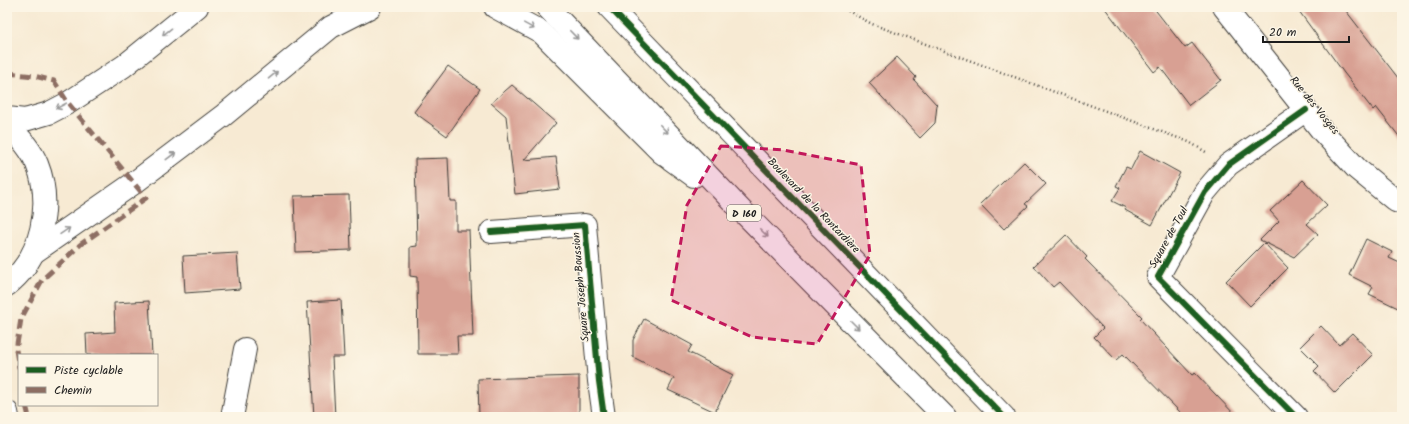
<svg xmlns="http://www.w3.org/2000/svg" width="1409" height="424" font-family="Kalam,sans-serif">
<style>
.building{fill:#d8a093}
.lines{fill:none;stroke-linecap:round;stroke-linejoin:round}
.minor-casing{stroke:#3d3b37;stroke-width:24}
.tertiary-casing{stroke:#3d3b37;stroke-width:24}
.primary-casing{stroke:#3d3b37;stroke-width:24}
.path{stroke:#3d3b37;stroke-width:2.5;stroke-dasharray:1 3;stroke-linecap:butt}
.minor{stroke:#fff;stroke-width:22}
.tertiary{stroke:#fff;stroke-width:22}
.primary{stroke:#fff;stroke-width:22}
.quiet{stroke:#8d6e63;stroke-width:5;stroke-dasharray:10 5;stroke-linecap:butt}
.cycleway-casing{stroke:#fcf5e5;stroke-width:8}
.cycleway{stroke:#1b5e20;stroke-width:6}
.oneway{stroke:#999}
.marked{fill:#c2185b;fill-opacity:0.2;stroke:#c2185b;stroke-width:3;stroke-dasharray:8 5;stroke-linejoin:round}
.labels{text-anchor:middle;stroke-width:3;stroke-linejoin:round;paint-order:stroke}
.shield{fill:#fcf5e5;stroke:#5f5d58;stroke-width:1}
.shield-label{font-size:10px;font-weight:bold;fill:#1c1c1c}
.street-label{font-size:11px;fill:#1c1c1c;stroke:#fcf5e5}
</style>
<rect width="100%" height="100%" fill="#fcf5e5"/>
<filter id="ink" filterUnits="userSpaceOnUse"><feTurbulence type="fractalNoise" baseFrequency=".025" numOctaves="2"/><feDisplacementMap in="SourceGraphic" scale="8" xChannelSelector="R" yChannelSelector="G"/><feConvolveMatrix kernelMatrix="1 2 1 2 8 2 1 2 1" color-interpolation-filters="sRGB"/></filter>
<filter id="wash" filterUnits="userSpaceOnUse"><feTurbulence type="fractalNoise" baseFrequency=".012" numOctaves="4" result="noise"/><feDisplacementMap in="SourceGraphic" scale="16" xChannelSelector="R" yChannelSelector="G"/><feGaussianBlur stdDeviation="0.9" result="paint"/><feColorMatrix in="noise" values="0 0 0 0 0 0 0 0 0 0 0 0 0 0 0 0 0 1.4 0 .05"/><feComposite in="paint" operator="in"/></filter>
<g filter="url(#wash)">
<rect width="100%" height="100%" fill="#f7ead3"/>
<g id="blocks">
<!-- building -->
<g class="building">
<polygon points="1104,7 1153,7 1185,48 1192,43 1221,80 1189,105 1160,67 1154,72"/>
<polygon points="1296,7 1343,7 1402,83 1402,140 1376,107 1373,110 1344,73"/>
<polygon points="897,57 916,77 914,80 937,105 935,123 920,138 869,83"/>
<polygon points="448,66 480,89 447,136 414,112"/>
<polygon points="512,85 556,123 524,160 556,157 560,189 515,194 506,116 491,103"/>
<polygon points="1140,151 1180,173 1152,225 1125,210 1126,208 1112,201 1120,188 1116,186 1126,167 1131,169"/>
<polygon points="448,158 450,201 456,201 456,230 469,230 473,336 457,336 458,354 418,354 417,277 410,276 410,247 417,246 415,159"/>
<polygon points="1024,162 1046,184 1025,204 1028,206 1004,229 980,204"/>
<polygon points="1303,180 1327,205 1307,224 1318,234 1294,257 1260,240 1279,221 1270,211"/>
<polygon points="349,195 351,250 296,252 294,196"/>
<polygon points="1066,235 1087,257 1085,259 1142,317 1140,319 1192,375 1195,373 1237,417 1185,417 1123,354 1116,360 1094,337 1103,328 1059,282 1053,287 1034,266"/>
<polygon points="1366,239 1392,252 1389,258 1402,264 1402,310 1369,294 1373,287 1349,275"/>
<polygon points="1264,243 1288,268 1250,306 1226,281"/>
<polygon points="237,253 240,289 185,293 183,256"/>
<polygon points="341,300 344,357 332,357 335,417 314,417 307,302"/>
<polygon points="149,301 152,355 87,355 86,334 115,332 114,303"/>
<polygon points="644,319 692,345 688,352 733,375 715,412 668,390 674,378 633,357 633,340"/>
<polygon points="1321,326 1339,345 1352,333 1373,355 1335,393 1314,371 1319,366 1300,347"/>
<polygon points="579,376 579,417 479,417 478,379"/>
</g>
</g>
</g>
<g filter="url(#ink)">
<use href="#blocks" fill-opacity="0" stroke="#3d3b37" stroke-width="1"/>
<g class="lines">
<defs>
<g id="minor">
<polyline points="491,232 585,225 599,381 604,417"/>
<polyline points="7,412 8,417"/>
<polyline points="232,417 245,349"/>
<polyline points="1296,417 1158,277 1205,192 1228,165 1306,110"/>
</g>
<g id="tertiary">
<polyline points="1224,7 1322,131 1357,169 1396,201 1402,203"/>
<path d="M7 125C19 136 31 149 37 164 53 204 42 258 7 285"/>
</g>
<g id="primary">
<polyline points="495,7 541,32 661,152 694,176"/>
<polyline points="547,7 741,210 945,417"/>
<polyline points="609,7 1004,417"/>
<polyline points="7,118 25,120 49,113 68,103 124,66 197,7"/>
<polyline points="33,253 134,183 224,115 331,27 370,7"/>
</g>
</defs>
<!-- minor casing -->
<use href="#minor" class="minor-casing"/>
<!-- tertiary casing -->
<use href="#tertiary" class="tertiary-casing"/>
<!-- primary casing -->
<use href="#primary" class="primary-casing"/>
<!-- path -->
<polyline class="path" points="841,7 872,24 1189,142 1206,152"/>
<!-- minor -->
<use href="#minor" class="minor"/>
<!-- tertiary -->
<use href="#tertiary" class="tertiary"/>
<!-- primary -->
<use href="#primary" class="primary"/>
<!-- quiet -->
<g class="quiet">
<polyline points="7,73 34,76 54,81 68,103 146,198 81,244 42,280 21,319 16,350 19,368"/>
<polyline points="26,405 29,417"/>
</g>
<defs>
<g id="cycleway">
<polyline points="609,7 1004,417"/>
<polyline points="491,232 585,225 599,381 604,417"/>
<polyline points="1296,417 1158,277 1205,192 1228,165 1306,110"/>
</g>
</defs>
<!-- cycleway casing -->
<use href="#cycleway" class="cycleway-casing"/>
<!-- cycleway -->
<use href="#cycleway" class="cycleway"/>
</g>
<!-- one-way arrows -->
<defs><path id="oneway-shaft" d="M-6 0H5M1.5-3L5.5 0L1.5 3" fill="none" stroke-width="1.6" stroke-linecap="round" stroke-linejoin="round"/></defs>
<g class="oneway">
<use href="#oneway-shaft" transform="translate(529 26) rotate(29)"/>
<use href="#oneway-shaft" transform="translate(167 32) rotate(141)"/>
<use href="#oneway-shaft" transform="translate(574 35) rotate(46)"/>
<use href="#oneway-shaft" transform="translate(273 75) rotate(-40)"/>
<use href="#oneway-shaft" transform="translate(61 106) rotate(152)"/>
<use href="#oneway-shaft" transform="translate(664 129) rotate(46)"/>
<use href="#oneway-shaft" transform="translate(171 156) rotate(-37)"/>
<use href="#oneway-shaft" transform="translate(65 231) rotate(-34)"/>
<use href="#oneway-shaft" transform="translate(764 233) rotate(45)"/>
<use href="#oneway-shaft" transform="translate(855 325) rotate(45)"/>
</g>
</g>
<!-- marked area -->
<path class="marked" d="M721 146 783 150 861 165 870 255 817 344 752 337 671 300 687 205Z"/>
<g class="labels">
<!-- shield labels -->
<rect class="shield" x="727" y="205" width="34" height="16" rx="3"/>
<g class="shield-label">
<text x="744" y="217">D 160</text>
</g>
<!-- street labels -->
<g class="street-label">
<text transform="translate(1315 105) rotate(51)" y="4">Rue des Vosges</text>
<text transform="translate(814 205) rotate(46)" y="4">Boulevard de la Rontardière</text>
<text transform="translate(1168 237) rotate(-61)" y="4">Square de Toul</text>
<text transform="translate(580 287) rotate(-95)" y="4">Square Joseph Boussion</text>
</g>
</g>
<!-- margin -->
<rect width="1409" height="424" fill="none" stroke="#fcf5e5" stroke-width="24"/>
<!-- legend -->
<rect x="18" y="354" width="140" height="52" fill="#fcf5e5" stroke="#a29e95"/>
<rect x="26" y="367" width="20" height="6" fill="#1b5e20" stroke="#a29e95"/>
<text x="54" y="374" font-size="12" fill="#1c1c1c">Piste cyclable</text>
<rect x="26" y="387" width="20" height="6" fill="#8d6e63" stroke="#a29e95"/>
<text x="54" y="394" font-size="12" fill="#1c1c1c">Chemin</text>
<!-- scale -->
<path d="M1263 36v6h86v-6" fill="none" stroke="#1c1c1c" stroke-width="2"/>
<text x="1269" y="36" font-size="12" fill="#1c1c1c" stroke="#fcf5e5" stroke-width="3" paint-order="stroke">20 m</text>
</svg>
